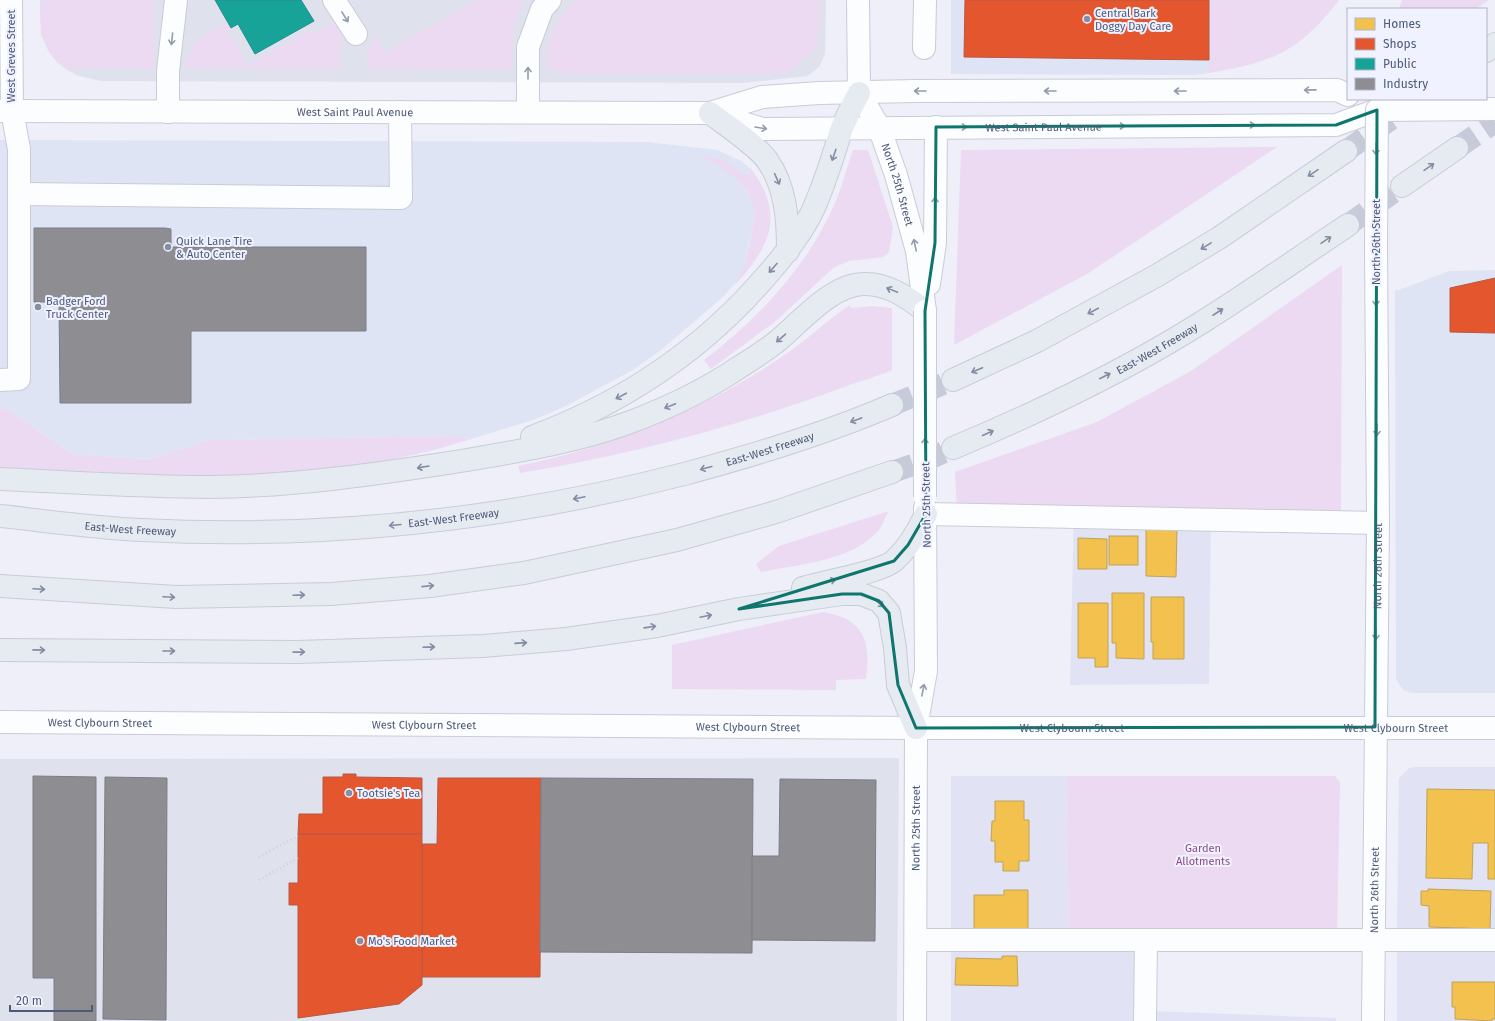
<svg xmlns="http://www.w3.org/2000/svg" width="1495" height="1021" font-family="'Fira Sans',sans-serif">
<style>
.residential{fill:#e1e3f4}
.commercial{fill:#dee4f3}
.industrial{fill:#dfe1ec}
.green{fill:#ebdaf1}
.homes{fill:#f2c14e;stroke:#c0a25b}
.shops{fill:#e4572e;stroke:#b75844}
.public{fill:#17a398;stroke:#278d8e}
.industry{fill:#8d8d92;stroke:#7a7e8a}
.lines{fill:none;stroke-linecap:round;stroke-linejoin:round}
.highway-tunnel{stroke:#c6cad9;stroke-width:22;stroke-dasharray:22 11;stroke-linecap:butt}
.minor-casing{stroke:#c9ccd6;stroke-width:24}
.highway-casing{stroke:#c7ccd7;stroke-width:24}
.path{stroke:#cdd0da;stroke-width:2.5;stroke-dasharray:1 3;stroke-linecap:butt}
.minor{stroke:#fcfdfe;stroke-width:22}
.highway{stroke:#e6eaf1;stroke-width:22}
.minor-bridge-casing{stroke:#c9ccd6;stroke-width:24;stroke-linecap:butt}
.minor-bridge{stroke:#fcfdfe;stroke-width:22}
.oneway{stroke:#939bae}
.oneway2{stroke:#838ca2}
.marked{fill:none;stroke:#0f766e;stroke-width:3;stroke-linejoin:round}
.poi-dot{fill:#858ea5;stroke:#f1f2ff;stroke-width:1.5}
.labels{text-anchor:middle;stroke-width:4;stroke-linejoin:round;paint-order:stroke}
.poi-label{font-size:11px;fill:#4d5a78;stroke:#f1f2ff;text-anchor:start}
.street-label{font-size:11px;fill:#4d5a78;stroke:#f1f2ff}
.park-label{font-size:11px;fill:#8a4a87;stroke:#f1f2ff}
</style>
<rect width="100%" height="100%" fill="#eeeff9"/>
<!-- residential -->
<g class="residential">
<polygon points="1074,510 1211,511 1209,684 1070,685"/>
<polygon points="1416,767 1495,767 1495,933 1405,932 1397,927 1399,778 1409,768"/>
<polygon points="951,776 1066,776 1069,930 1153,933 1152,1011 1336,1018 1336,1021 951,1021"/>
<polygon points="1397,947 1495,948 1495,1021 1397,1021"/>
</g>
<!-- commercial -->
<g class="commercial">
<polygon points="951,0 1209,0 1209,73 1193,75 951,74"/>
<polygon points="0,140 647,142 717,150 741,161 752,170 740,182 753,201 755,213 745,264 741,277 723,297 661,350 631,371 566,406 536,419 471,439 461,436 210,440 147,460 72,454 11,412 0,407"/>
<polygon points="1495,270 1495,693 1412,693 1403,690 1396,679 1395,291 1450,271"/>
</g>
<!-- industrial -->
<g class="industrial">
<polygon points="40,0 826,0 825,54 819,67 807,76 743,83 100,81 76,75 63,67 50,53 41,35"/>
<polygon points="899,758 897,1021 0,1021 0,759"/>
</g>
<!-- green -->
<g class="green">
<path d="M47 0H153L154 68H69V71C43 54 40 35 40 6Z"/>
<path d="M477 0H525C512 20 513 46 512 70L366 69 367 55 376 34 386 52Z"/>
<path d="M578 0H819L818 45 791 71 782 73H577L546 70C546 39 554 20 578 0Z"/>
<path d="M1209 0H1339C1299 52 1273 62 1209 73Z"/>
<polygon points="1402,0 1489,0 1476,9 1399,9"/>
<path d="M337 20 341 33 339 69 184 68C190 42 205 33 228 22L231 28 227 31 248 65 310 30 313 34Z"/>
<polygon points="1277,147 1087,274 954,345 961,150"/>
<path d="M853 150H868L893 227 889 252 883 257 849 261 833 268 777 320 711 369 704 360C756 321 804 270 832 210 841 191 846 170 853 150Z"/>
<path d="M701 156 724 160 746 176 752 170C786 217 769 248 734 286 749 265 750 237 755 213 752 190 734 174 714 163 709 161 704 160 701 156Z"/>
<polygon points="1342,265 1341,511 957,509 955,472 1097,422 1191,371"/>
<path d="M850 305 851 308 873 306 892 308V370C877 377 860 381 844 387 739 426 630 455 520 473L518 466C612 447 700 412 780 358 805 342 826 321 850 305Z"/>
<path d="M0 407 11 412 72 454 147 460 210 440 461 436 471 439C319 488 157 478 0 467Z"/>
<path d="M889 511C885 517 882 527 877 532 849 562 799 564 761 572L756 564 779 546Z"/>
<path d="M823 612C864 619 871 640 866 679L836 680V690L672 689V645Z"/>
<polygon points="1066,776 1335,776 1340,782 1337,933 1069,930"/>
</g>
<!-- homes -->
<g class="homes">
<polygon points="1146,529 1177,530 1176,577 1146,576"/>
<rect x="1109" y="536" width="29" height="29"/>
<polygon points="1078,538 1107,539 1107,569 1078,569"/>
<polygon points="1112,593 1144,593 1144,659 1116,658 1116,643 1112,643"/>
<polygon points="1151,597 1184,597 1184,659 1153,659 1153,642 1151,642"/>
<polygon points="1078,603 1108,603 1108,667 1095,667 1095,658 1078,658"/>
<polygon points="1427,789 1495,790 1495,879 1488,879 1488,843 1473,843 1472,879 1426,878"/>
<polygon points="995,801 1024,801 1024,820 1029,820 1029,861 1019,861 1019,871 1003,871 1003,862 995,862 995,841 991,841 992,821 995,821"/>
<polygon points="1428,889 1491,891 1490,929 1429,927 1429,906 1421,905 1421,891 1428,891"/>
<polygon points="1004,890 1028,890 1028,933 974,933 974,895 1004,895"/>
<polygon points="1002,956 1017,956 1018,986 955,985 956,958 1002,959"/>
<polygon points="1452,982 1495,982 1495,1019 1492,1019 1492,1021 1455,1019 1455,1007 1452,1007"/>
</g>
<!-- shops -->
<g class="shops">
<polygon points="965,0 1209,0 1209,60 964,57"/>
<polygon points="1495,278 1495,333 1450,332 1450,288"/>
<polygon points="343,774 356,774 356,777 422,778 422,834 298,834 299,814 323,814 323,777 343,777"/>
<polygon points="438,778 541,778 540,977 422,977 422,844 437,844"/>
<polygon points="298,834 422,834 422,985 399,1004 298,1018 298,905 289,905 289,883 298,883"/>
</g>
<!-- public -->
<polygon class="public" points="215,0 301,0 314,21 255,54 238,24 231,28"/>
<!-- industry -->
<g class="industry">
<polygon points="34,228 165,228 171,229 171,247 366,247 366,331 191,331 191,403 60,403 59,302 34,302"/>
<polygon points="33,776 96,777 96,1021 54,1021 54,978 33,978"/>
<polygon points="105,777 167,778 166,1020 103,1019"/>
<polygon points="541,778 753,779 752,953 540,952"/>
<polygon points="780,779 876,780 875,941 752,940 752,856 779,856"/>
</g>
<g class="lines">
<!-- highway-tunnel -->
<g class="highway-tunnel">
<polyline points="1457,148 1495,122"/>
<polyline points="1346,151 1414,103"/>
<polyline points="1348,225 1402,186"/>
<polyline points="892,405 953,380"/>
<polyline points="892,472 922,462 953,448"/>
</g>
<defs>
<g id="minor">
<polyline points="334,0 356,34"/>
<path id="s1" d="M858 0 859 93 879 127 896 175 917 251 925 311"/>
<polyline points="924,48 925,0"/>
<path id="s2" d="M0 111 710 113 762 129 1336 125 1377 110"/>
<polyline points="168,112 168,71 176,0"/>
<polyline points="528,112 528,47 542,9 550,0"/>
<polyline points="710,113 762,97 819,93 915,91 1337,90 1348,95"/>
<polyline points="19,194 401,198 400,112"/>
<polyline points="929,284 935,243 936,127"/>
<polyline points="0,380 19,379 19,149 12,111 11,0"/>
<polyline points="926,514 1378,523"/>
<path id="s3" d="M0 722 916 728H1495"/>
<polyline points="917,940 1495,940"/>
<path id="s4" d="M915 1021 916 728 926 671 925 508"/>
<polyline points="1145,1021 1146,940"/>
<path id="s5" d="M1373 1021 1378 523 1376 247"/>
</g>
<g id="highway">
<polyline points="1486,51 1495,44"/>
<path d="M710 113C727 126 755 144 767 160 786 187 788 219 788 251"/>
<polyline points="1402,186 1457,148"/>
<polyline points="953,380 1037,341 1156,276 1219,238 1346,151"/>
<path d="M532 437C623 403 704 349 767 275 783 257 798 238 810 216 824 188 832 158 842 128 847 116 853 104 859 93"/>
<path id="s6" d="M953 448C1039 412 1125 371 1204 321 1253 290 1300 257 1348 225"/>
<path d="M0 479C70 482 141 487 211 487 295 486 378 474 461 461 519 451 578 442 633 421 670 407 705 390 738 368 751 360 763 352 775 343 799 324 830 285 863 284 887 283 907 297 925 311"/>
<path id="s7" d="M0 516C47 521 94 528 141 530 324 539 507 520 684 474 755 455 825 434 892 405"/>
<polyline points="0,586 176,597 331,594 430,586 524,573 677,540 776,512 892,472"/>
<path d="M803 588C824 581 881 573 895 560 909 547 918 531 926 514"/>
<polyline points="0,650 298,652 483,646 566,639 657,626 739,609 842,594 861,594 879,601 889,613 895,648 898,685 916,728"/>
</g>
</defs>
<!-- minor casing -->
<use href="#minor" class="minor-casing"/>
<!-- highway casing -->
<use href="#highway" class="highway-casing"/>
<!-- path -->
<g class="path">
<polyline points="259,857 298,836"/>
<polyline points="259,880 298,858"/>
</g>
<!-- minor -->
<use href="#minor" class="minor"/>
<!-- highway -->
<use href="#highway" class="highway"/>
<defs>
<g id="minor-bridge">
<polyline points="1376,247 1377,110 1495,109"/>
<polyline points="925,311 925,497"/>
</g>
</defs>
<!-- minor-bridge casing -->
<use href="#minor-bridge" class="minor-bridge-casing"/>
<!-- minor-bridge -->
<use href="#minor-bridge" class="minor-bridge"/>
</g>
<!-- one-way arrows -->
<defs><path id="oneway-shaft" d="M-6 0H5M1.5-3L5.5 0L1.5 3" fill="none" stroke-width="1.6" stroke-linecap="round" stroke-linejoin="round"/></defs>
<g class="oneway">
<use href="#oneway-shaft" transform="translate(345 17) rotate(58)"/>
<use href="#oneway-shaft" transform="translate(172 39) rotate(96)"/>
<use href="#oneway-shaft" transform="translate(528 73) rotate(-90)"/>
<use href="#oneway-shaft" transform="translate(1310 90) rotate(179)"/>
<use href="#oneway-shaft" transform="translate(920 91) rotate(180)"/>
<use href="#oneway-shaft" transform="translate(1050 91) rotate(-180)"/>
<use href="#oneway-shaft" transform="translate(1180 91) rotate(-180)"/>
<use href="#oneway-shaft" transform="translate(1249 125)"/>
<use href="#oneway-shaft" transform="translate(1119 126)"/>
<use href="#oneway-shaft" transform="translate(961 127)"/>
<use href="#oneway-shaft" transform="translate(761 128) rotate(9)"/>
<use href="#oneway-shaft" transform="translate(1376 149) rotate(91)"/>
<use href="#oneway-shaft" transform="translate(935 203) rotate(-89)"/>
<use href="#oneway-shaft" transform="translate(915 245) rotate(-102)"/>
<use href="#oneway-shaft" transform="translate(1376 300) rotate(90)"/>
<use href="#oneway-shaft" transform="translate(1377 430) rotate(90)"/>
<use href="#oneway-shaft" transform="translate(925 444) rotate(-90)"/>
<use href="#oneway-shaft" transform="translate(1376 634) rotate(91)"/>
<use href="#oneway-shaft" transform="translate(923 690) rotate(-79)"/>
</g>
<g class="oneway2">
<use href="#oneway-shaft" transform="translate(834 155) rotate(109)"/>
<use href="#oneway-shaft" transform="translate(1429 167) rotate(-35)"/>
<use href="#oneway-shaft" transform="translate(1313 173) rotate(146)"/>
<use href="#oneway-shaft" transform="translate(777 179) rotate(66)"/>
<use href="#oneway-shaft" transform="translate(1326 240) rotate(-34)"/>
<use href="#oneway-shaft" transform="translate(1206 246) rotate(149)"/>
<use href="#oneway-shaft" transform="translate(773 268) rotate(131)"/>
<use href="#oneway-shaft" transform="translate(892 290) rotate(-158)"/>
<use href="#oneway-shaft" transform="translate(1093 311) rotate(152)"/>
<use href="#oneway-shaft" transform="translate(1218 312) rotate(-33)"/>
<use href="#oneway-shaft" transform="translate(781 338) rotate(139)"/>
<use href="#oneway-shaft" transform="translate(977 370) rotate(157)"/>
<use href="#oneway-shaft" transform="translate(1105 376) rotate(-27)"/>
<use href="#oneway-shaft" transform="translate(621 396) rotate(152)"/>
<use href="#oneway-shaft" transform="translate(670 406) rotate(158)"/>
<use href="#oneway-shaft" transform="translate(856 420) rotate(160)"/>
<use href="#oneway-shaft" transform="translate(988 433) rotate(-24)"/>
<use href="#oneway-shaft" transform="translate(423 467) rotate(170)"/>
<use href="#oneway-shaft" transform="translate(706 468) rotate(165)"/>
<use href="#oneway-shaft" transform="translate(579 498) rotate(168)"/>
<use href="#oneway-shaft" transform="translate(395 525) rotate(175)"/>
<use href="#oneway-shaft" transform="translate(830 581) rotate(-13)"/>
<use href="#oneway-shaft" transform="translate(428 586) rotate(-6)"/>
<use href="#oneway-shaft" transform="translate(39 589) rotate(3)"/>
<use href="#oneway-shaft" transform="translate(299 595) rotate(-2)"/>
<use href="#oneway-shaft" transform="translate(169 597) rotate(3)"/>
<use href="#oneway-shaft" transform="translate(879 603) rotate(38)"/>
<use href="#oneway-shaft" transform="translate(706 616) rotate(-12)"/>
<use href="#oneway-shaft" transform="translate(650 627) rotate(-8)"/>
<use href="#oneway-shaft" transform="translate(521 643) rotate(-4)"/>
<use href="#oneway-shaft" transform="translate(429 647) rotate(-2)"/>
<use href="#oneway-shaft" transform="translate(39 650) rotate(1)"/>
<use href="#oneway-shaft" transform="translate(169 651)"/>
<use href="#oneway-shaft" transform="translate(299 652) rotate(-1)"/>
</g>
<!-- marked area -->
<path class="marked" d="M1377 110 1375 727 916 728 898 685 889 613 879 601 861 594H842L739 609 894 561 908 545 926 514 925 311 935 243 936 127 1336 125Z"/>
<!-- markers -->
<g class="poi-dot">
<circle cx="1087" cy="19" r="4"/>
<circle cx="168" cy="247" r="4"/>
<circle cx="38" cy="307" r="4"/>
<circle cx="349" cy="793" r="4"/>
<circle cx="360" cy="941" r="4"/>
</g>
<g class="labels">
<!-- poi labels -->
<g class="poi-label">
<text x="1095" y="17">Central Bark<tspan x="1095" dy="13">Doggy Day Care</tspan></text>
<text x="176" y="245">Quick Lane Tire<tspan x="176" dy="13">&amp; Auto Center</tspan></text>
<text x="46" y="305">Badger Ford<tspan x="46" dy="13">Truck Center</tspan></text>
<text x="357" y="797">Tootsie's Tea</text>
<text x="368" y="945">Mo's Food Market</text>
</g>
<!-- street labels -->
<g class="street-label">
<text transform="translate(11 56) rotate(-90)" y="4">West Greves Street</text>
<text dy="4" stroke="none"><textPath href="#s2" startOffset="355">West Saint Paul Avenue</textPath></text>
<text dy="4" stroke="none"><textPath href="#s2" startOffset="1046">West Saint Paul Avenue</textPath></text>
<text dy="4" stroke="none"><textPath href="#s1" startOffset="193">North 25th Street</textPath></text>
<text transform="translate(1376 242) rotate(-90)" y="4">North 26th Street</text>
<text dy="4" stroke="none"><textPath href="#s6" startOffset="227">East-West Freeway</textPath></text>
<text dy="4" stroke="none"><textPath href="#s7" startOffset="779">East-West Freeway</textPath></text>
<text transform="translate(926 505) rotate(-91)" y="4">North 25th Street</text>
<text dy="4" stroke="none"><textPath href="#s7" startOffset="455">East-West Freeway</textPath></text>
<text dy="4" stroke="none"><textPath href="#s7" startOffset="131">East-West Freeway</textPath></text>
<text dy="4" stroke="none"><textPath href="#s5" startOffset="455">North 26th Street</textPath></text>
<text dy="4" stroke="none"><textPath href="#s3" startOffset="100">West Clybourn Street</textPath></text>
<text dy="4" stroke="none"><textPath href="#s3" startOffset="424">West Clybourn Street</textPath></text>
<text dy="4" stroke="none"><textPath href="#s3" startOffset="748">West Clybourn Street</textPath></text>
<text dy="4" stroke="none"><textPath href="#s3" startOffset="1396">West Clybourn Street</textPath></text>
<text dy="4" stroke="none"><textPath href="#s3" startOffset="1072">West Clybourn Street</textPath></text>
<text dy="4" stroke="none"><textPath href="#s4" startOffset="193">North 25th Street</textPath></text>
<text dy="4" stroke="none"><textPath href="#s5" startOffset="131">North 26th Street</textPath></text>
</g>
<!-- park labels -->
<g class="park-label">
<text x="1203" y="852">Garden<tspan x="1203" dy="13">Allotments</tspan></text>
</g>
</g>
<!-- legend -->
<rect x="1347" y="8" width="140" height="92" fill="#f1f2ff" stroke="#afb5c9"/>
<rect x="1355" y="18" width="20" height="12" fill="#f2c14e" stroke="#afb5c9"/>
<text x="1383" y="28" font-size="12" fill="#4d5a78">Homes</text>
<rect x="1355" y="38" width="20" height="12" fill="#e4572e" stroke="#afb5c9"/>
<text x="1383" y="48" font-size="12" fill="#4d5a78">Shops</text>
<rect x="1355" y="58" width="20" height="12" fill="#17a398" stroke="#afb5c9"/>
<text x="1383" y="68" font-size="12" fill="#4d5a78">Public</text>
<rect x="1355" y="78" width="20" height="12" fill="#8d8d92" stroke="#afb5c9"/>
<text x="1383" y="88" font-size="12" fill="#4d5a78">Industry</text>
<!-- scale -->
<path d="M10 1005v6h82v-6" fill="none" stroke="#4d5a78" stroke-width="2"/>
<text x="16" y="1005" font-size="12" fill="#4d5a78" stroke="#f1f2ff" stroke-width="3" paint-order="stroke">20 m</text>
</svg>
